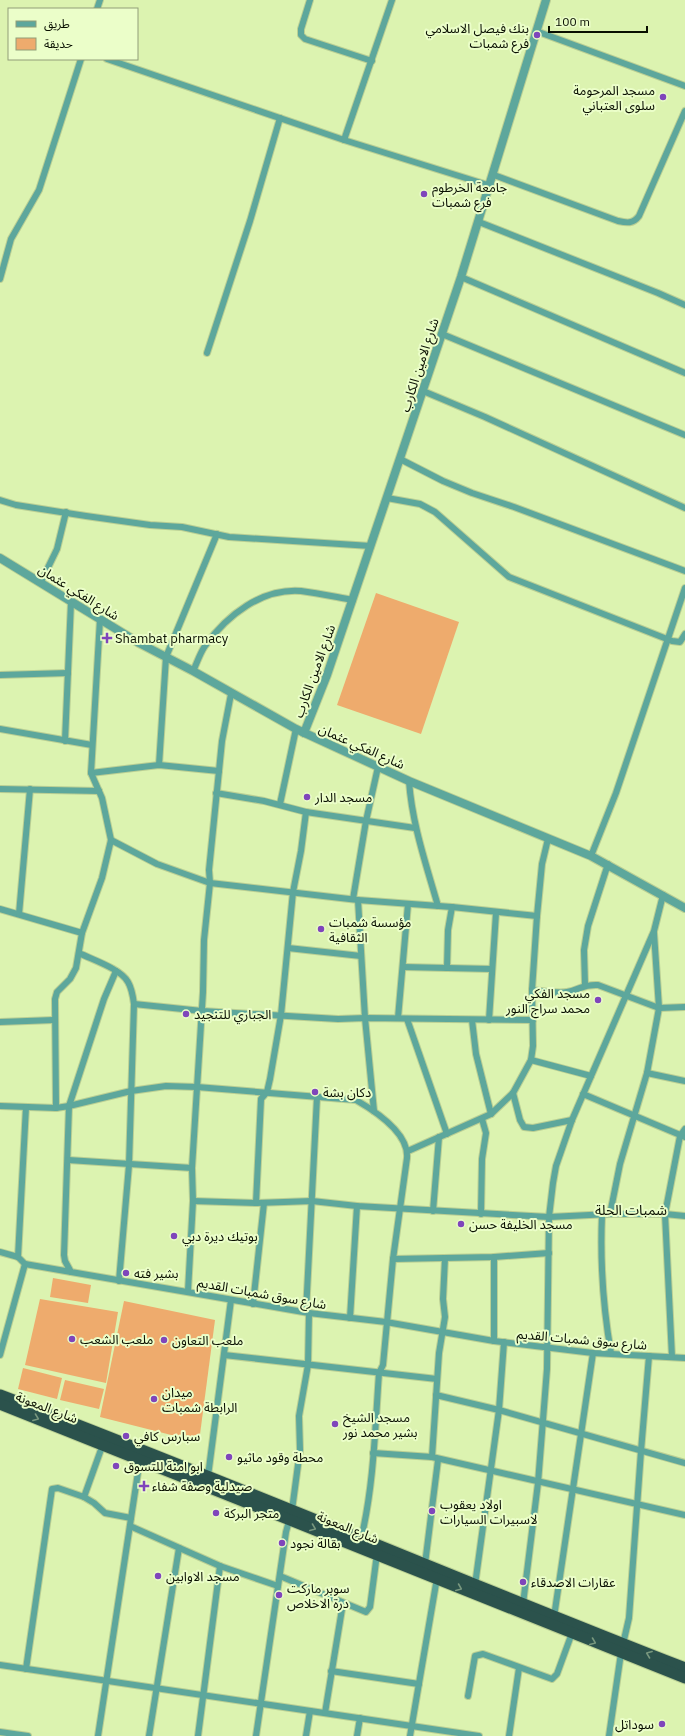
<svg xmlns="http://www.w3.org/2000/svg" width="685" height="1736" font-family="'IBM Plex Sans','Noto Sans Arabic',sans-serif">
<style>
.green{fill:#eeab6d}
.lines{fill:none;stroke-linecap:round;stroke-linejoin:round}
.minor-casing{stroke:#bacf94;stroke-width:8}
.tertiary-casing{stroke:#bacf94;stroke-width:10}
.trunk-casing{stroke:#bacf94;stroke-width:13}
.minor{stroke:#5da79c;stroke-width:6}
.tertiary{stroke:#5da79c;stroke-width:8}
.trunk{stroke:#2b524c;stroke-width:11}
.oneway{stroke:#78977e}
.poi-dot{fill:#7f45bb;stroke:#ebfec9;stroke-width:1.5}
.labels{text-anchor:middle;stroke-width:4;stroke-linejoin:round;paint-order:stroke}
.poi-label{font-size:13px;fill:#090f00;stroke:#ebfec9;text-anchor:start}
.street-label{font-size:13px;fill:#090f00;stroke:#ebfec9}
.neighbourhood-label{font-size:14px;fill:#090f00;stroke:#ebfec9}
</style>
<rect width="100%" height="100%" fill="#dcf3b0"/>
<!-- green -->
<g class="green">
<polygon points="376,593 459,622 421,734 337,705"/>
<polygon points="53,1278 91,1285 88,1303 50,1297"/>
<polygon points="40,1299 118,1312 106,1383 25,1365"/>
<polygon points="124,1301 215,1320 199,1442 100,1417"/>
<polygon points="23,1368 62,1378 57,1399 18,1389"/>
<polygon points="65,1380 104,1389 99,1409 60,1400"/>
</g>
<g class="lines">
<defs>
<g id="minor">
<polyline points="310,0 301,29 301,35 305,39 372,61"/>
<polyline points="97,9 100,0"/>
<polyline points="536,31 685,86"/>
<polyline points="107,59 344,140 491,186"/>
<polyline points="344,140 392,0"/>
<path d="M494 175 618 221C627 223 633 224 639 216L685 111"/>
<polyline points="479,222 658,293 685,305"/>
<polyline points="461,277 685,373"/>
<polyline points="0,279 11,239 39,190 81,59"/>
<polyline points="442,334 685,435"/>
<polyline points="207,353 250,221 280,118"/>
<polyline points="423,391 485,417 685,508"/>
<polyline points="400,459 443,481 472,493 514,507 685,571"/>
<polyline points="387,498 420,504 435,512 509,577 672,641 680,642 685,634"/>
<polyline points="0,500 16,505 86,516 150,525 182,527 229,537 371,546"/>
<polyline points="41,582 57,549 66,512"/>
<path d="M193 671C197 663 200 653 205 646 227 615 262 588 301 591 318 593 336 597 353 600"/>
<polyline points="0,675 68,673"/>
<polyline points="0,729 92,745"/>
<polyline points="65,741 71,602"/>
<polyline points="159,765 166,657 217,534"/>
<polyline points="91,773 159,765 219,771"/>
<path d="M409 781C412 824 426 864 438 906"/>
<polyline points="0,789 99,791"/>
<polyline points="216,793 264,801 306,812 415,828"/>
<polyline points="280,804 296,729"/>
<polyline points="111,840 157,864 210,883 358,900 452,907 537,916"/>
<polyline points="591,856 616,793 685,588"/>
<polyline points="353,899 366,821 378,767"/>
<polyline points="358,900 365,1018 374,1111"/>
<polyline points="0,909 82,933"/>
<polyline points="19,914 30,789"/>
<polyline points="288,948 361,956"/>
<path d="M79 953C93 960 121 969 128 982 132 989 133 996 134 1004L129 1165 119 1281"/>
<polyline points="403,967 492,969"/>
<polyline points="447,968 448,930 452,907"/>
<polyline points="585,985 584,950 588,926 608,864"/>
<path d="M532 990C543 991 557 994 567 992 580 990 582 984 598 985L659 1008 685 1007"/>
<polyline points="134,1004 202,1011 338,1019 365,1018 533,1020"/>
<polyline points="398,1018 408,904"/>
<polyline points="407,1019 447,1134"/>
<polyline points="472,1020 476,1054 491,1114"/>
<polyline points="489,1020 496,913"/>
<polyline points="0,1022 54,1020"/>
<polyline points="531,1060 591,1076"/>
<polyline points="647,1073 685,1081"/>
<polyline points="513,1093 520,1120 524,1127 533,1128 572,1120"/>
<polyline points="583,1094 685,1137"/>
<polyline points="0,1106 56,1108 69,1106 64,1255 65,1261 71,1272 309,1313 386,1322 494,1341 593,1353 685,1358"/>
<path d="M69 1106 131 1091 166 1086 197 1087 356 1100C375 1111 409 1133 407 1158L393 1259 383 1365 379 1373C375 1428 374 1485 361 1539"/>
<polyline points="69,1106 104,999 116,971"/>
<polyline points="56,1108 55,999 57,992 70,979 76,968 82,933 102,878 111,840 102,798 91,773 100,619"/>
<polyline points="408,1151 491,1114 513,1093 531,1060 533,1046 532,990 537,916 542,864 548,839"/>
<polyline points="68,1160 192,1168"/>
<polyline points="193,1201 256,1203 312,1201 357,1206 549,1217 610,1214 665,1214 685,1216"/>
<polyline points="256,1203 261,1099 267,1092 270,1079 281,1015 293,892 301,851 306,812"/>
<polyline points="433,1211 439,1137"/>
<polyline points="481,1214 482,1159 486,1133 482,1119"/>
<polyline points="610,1214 620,1164 647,1073 659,1008 654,933"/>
<path d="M602 1215C600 1262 603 1307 611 1353"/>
<polyline points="0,1252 18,1257 25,1264 71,1272"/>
<polyline points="18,1257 26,1107"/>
<polyline points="494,1257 494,1341"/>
<polyline points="393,1259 494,1257 549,1253"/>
<polyline points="188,1291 193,1201 192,1168 203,992 204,940 210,883 209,870 222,741 231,694"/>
<polyline points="253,1304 264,1203"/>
<polyline points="306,1312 317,1097"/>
<polyline points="350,1318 357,1206"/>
<polyline points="0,1355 25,1264"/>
<polyline points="224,1355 437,1379"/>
<polyline points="672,1357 665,1214 680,1136 685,1129"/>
<polyline points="436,1395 499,1410 685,1463"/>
<polyline points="373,1453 432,1457 685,1515"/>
<polyline points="432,1457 439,1353 445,1317 443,1299 445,1258"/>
<polyline points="208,1476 231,1300"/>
<polyline points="84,1497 103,1444"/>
<polyline points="130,1526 220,1566 278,1586"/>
<polyline points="425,1564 438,1460"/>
<polyline points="280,1576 366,1612 370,1607 377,1554"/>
<polyline points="475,1585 499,1410 504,1342"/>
<polyline points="523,1604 538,1483 547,1369 549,1217 553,1183 556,1166 572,1120 654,931 663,895"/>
<polyline points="554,1617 593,1353"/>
<polyline points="623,1644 629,1618 641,1451 649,1356"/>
<polyline points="0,1665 479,1736"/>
<polyline points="26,1669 52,1489 58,1488 84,1497 94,1503 105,1513 131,1518"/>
<polyline points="331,1671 419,1684"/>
<polyline points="468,1696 475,1656 483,1654 552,1679 557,1674 572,1633"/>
<polyline points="325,1713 343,1603"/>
<polyline points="0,1732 28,1736"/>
<polyline points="98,1736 140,1459"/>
<polyline points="149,1736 179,1548"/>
<polyline points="198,1736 220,1566"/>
<polyline points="256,1736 286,1532 292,1510 300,1450 299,1416 308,1365 309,1313"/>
<polyline points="306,1736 310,1711"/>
<polyline points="357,1736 360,1718"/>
<polyline points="410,1736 437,1578"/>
<polyline points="509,1736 519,1668"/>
<polyline points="609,1736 621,1653"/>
</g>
<g id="tertiary">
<polyline points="0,558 139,643 193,671 296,729 409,781 591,856 685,908"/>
<polyline points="304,733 327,675 461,277 546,0"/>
</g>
<g id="trunk">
<path d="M0 1395C230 1482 456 1579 685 1668"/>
<polyline points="0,1404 685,1678"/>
</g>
</defs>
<!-- minor casing -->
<use href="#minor" class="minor-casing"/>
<!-- tertiary casing -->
<use href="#tertiary" class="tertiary-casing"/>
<!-- trunk casing -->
<use href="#trunk" class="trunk-casing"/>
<!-- minor -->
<use href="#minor" class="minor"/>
<!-- tertiary -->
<use href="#tertiary" class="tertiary"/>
<!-- trunk -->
<use href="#trunk" class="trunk"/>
</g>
<!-- one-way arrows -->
<defs><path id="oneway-chevron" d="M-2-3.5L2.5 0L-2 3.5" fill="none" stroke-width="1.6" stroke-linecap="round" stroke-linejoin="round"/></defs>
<g class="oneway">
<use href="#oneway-chevron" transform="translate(36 1418) rotate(21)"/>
<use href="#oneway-chevron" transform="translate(313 1528) rotate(22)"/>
<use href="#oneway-chevron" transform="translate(459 1588) rotate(23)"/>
<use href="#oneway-chevron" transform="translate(593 1642) rotate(22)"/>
<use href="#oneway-chevron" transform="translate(649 1654) rotate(-159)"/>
</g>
<!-- markers -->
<g class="poi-dot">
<circle cx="537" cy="35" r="4"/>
<circle cx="663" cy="97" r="4"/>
<circle cx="424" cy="194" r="4"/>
<path d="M105 632h4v4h4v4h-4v4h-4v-4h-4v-4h4z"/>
<circle cx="307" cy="797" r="4"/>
<circle cx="321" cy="929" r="4"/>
<circle cx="598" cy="1000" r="4"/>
<circle cx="186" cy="1014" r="4"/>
<circle cx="315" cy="1092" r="4"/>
<circle cx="461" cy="1224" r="4"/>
<circle cx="174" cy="1236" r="4"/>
<circle cx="126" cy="1273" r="4"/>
<circle cx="72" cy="1339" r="4"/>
<circle cx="164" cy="1340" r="4"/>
<circle cx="154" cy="1399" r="4"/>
<circle cx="335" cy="1424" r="4"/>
<circle cx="126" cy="1436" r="4"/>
<circle cx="229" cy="1457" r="4"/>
<circle cx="116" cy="1466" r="4"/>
<path d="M142 1480h4v4h4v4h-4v4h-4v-4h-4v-4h4z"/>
<circle cx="432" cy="1511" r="4"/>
<circle cx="216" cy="1513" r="4"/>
<circle cx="282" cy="1543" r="4"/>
<circle cx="158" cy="1576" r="4"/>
<circle cx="523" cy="1582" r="4"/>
<circle cx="279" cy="1595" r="4"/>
<circle cx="662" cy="1724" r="4"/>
</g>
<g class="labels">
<!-- poi labels -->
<g class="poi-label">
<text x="529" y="33" text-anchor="end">بنك فيصل الاسلامي<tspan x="529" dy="15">فرع شمبات</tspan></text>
<text x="655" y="95" text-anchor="end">مسجد المرحومة<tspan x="655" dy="15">سلوى العتباني</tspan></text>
<text x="432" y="192">جامعة الخرطوم<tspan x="432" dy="15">فرع شمبات</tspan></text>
<text x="115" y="643">Shambat pharmacy</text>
<text x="315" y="802">مسجد الدار</text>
<text x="329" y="927">مؤسسة شمبات<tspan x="329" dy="15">الثقافية</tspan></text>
<text x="590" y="998" text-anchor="end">مسجد الفكي<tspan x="590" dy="15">محمد سراج النور</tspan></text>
<text x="194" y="1019">الجباري للتنجيد</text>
<text x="323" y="1097">دكان بشة</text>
<text x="469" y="1229">مسجد الخليفة حسن</text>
<text x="182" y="1241">بوتيك ديرة دبي</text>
<text x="134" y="1278">بشير فته</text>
<text x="80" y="1344">ملعب الشعب</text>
<text x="172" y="1345">ملعب التعاون</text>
<text x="162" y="1397">ميدان<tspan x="162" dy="15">الرابطة شمبات</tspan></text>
<text x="343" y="1422">مسجد الشيخ<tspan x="343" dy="15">بشير محمد نور</tspan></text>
<text x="134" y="1441">سبارس كافي</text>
<text x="237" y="1462">محطة وقود ماثيو</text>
<text x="124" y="1471">ابو امنة للتسوق</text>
<text x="152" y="1491">صيدلية وصفة شفاء</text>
<text x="440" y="1509">اولاد يعقوب<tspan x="440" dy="15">لاسبيرات السيارات</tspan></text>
<text x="224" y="1518">متجر البركة</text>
<text x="290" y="1548">بقالة نجود</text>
<text x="166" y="1581">مسجد الاوابين</text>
<text x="531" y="1587">عقارات الاصدقاء</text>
<text x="287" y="1593">سوبر ماركت<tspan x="287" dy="15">درة الاخلاص</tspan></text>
<text x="654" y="1729" text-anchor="end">سوداتل</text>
</g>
<!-- street labels -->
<g class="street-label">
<text transform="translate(419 365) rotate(-72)" y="5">شارع الامين الكارب</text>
<text transform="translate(79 592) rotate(32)" y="5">شارع الفكي عثمان</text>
<text transform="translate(314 671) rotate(-70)" y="5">شارع الامين الكارب</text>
<text transform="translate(362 746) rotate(24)" y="5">شارع الفكي عثمان</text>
<text transform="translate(262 1293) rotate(10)" y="5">شارع سوق شمبات القديم</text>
<text transform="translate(582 1339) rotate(5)" y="5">شارع سوق شمبات القديم</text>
<text transform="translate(47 1407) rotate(21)" y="5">شارع المعونة</text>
<text transform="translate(348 1527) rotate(22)" y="5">شارع المعونة</text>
</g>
<!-- neighbourhood labels -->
<g class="neighbourhood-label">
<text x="631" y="1215">شمبات الحلة</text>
</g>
</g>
<!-- legend -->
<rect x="8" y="8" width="130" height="52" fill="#ebfec9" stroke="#919e79"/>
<rect x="16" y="21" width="20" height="6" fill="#5da79c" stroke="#919e79"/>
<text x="44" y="28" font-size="12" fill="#090f00">طريق</text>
<rect x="16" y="38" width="20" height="12" fill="#eeab6d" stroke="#919e79"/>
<text x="44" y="48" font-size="12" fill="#090f00">حديقة</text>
<!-- scale -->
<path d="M549 26v6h98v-6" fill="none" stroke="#090f00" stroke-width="2"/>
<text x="555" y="26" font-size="12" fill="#090f00" stroke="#ebfec9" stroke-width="3" paint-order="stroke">100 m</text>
</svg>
